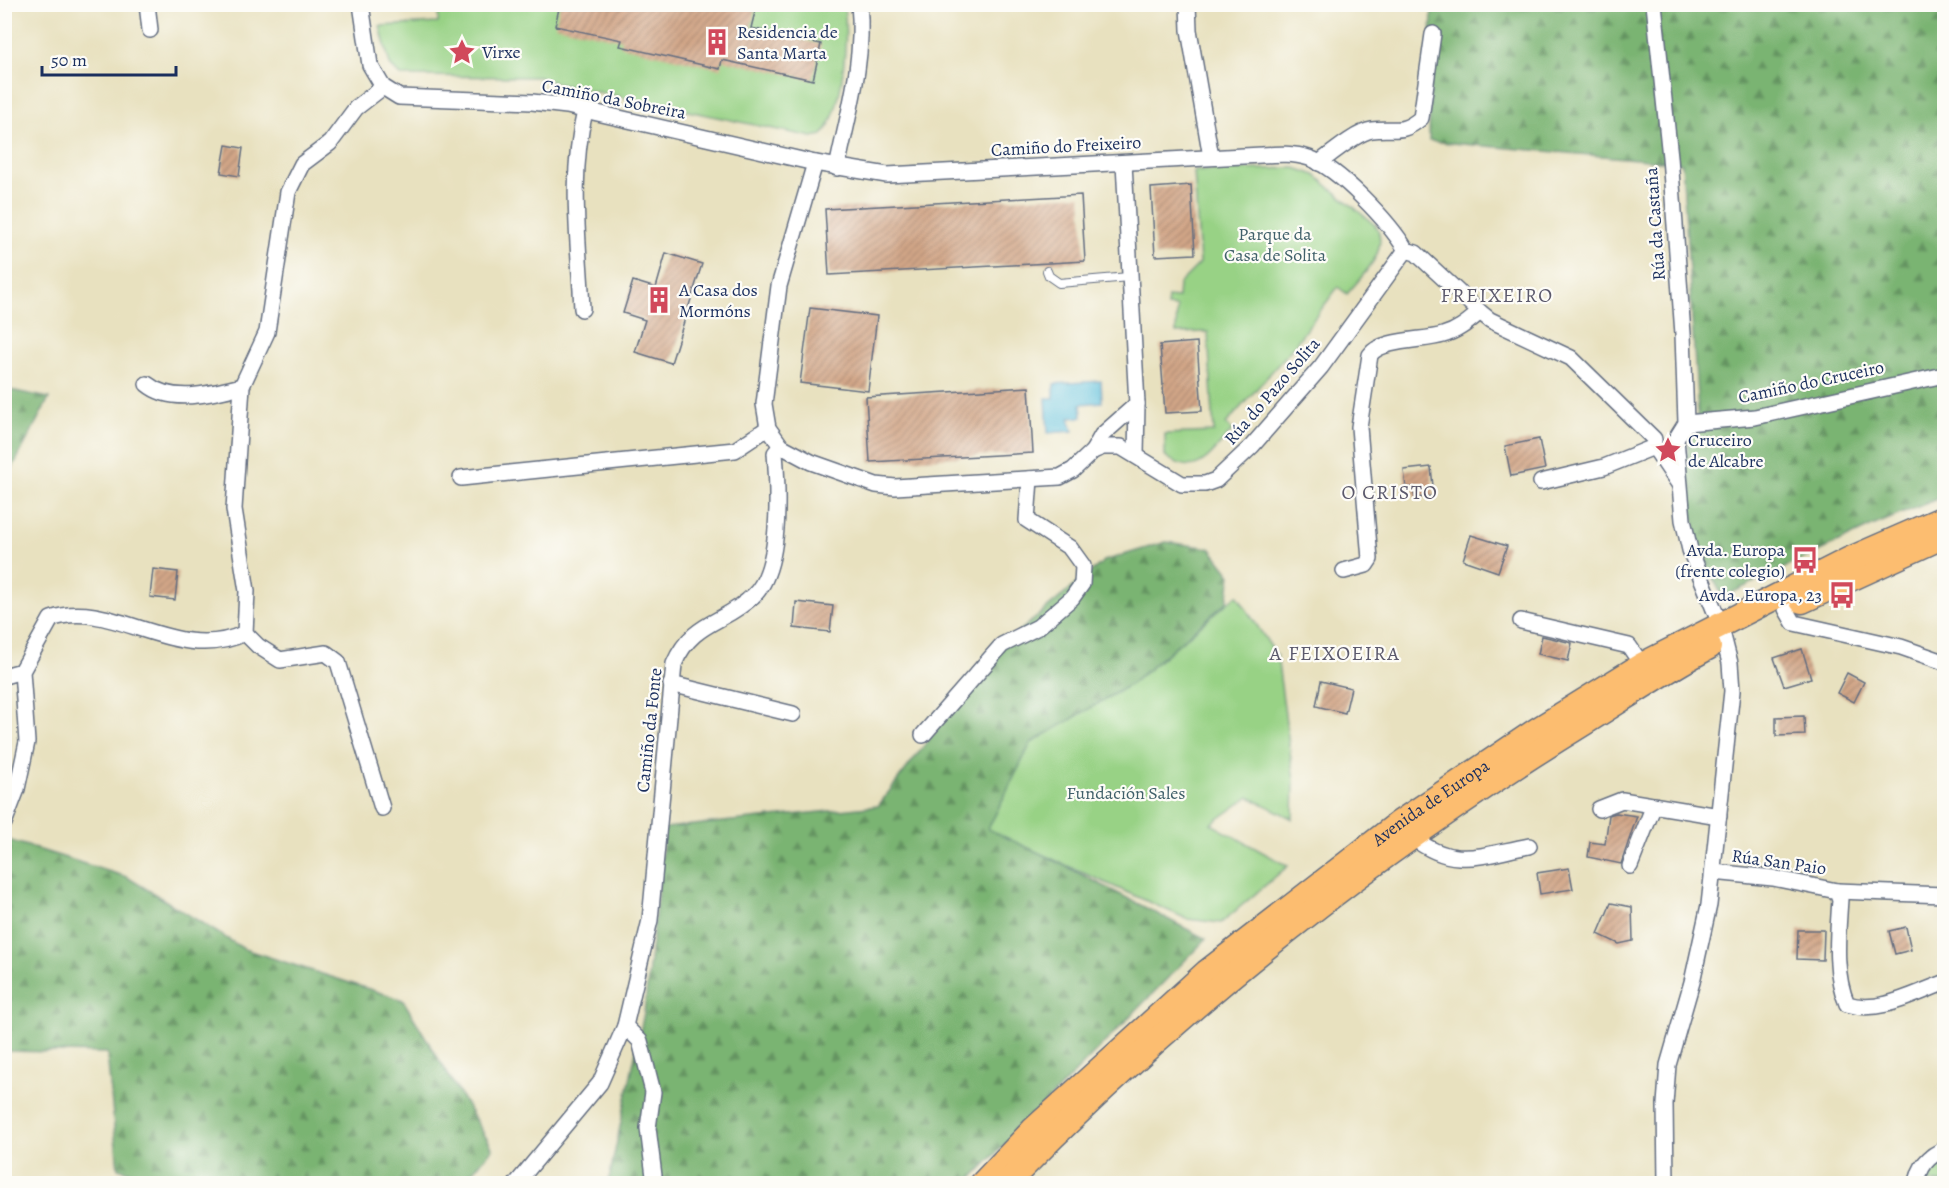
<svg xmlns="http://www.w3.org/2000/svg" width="1949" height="1188" font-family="Alegreya,serif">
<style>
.green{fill:#98d285;stroke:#5a8072;stroke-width:1.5}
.forest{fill:url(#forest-firs);stroke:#4a7268;stroke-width:1.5}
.water{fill:#5dbfdb;stroke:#3c779c;stroke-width:1.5}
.building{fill:url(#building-hatch)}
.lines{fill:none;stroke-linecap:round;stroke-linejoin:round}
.service-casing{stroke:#636d80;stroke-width:10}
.minor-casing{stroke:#636d80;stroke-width:18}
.primary-casing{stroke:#636d80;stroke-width:27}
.service{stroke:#fff;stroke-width:8}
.minor{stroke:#fff;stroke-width:15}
.primary{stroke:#fcbd6f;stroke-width:24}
.labels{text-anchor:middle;stroke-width:4.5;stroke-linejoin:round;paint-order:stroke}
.poi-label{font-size:18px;fill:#1b2f5e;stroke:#fdfcf7;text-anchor:start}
.street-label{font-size:18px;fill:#1b2f5e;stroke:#fdfcf7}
.park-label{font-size:18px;fill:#40606a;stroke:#fdfcf7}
.neighbourhood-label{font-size:20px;letter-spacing:1.5px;fill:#5b596c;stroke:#fdfcf7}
</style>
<defs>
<pattern id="forest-firs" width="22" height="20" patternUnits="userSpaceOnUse" patternTransform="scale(1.5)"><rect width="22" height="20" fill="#7ab472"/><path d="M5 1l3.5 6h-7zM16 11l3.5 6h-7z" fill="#639361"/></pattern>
<pattern id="building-hatch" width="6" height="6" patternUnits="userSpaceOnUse" patternTransform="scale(1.5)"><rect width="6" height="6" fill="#d2a687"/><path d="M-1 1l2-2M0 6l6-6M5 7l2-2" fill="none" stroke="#aa8872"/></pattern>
</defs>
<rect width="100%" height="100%" fill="#fdfcf7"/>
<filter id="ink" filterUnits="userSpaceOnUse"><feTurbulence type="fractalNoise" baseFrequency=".0167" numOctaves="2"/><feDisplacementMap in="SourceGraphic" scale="12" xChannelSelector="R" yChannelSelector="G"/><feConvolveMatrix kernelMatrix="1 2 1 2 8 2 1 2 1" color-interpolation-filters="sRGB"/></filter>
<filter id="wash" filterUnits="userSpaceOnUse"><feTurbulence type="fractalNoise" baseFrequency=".008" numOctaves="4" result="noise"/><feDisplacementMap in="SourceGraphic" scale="24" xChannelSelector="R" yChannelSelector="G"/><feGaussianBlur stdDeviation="1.35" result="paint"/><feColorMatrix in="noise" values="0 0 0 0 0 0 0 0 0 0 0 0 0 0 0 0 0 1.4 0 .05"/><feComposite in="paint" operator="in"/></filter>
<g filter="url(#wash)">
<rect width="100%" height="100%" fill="#e8e1bf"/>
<!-- green -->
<g class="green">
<path d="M439 4 844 5C848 36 844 112 822 135L812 137 559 84 539 77 401 76 390 65 380 26 438 23Z"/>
<path d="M1295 168 1315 175 1376 226C1390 252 1362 275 1347 294L1338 287 1289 352 1226 424 1232 431C1209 455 1198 480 1165 456V434L1214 432 1208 332 1176 333 1177 307 1167 306 1168 297 1178 298 1179 284 1200 263 1194 171Z"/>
<polygon points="1237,595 1277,656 1294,781 1293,819 1249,797 1211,824 1288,866 1221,923 1187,919 987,830 1031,743 1131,684"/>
<polygon points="1944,1162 1944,1183 1928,1183 1934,1168"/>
</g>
<!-- forest -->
<g class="forest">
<polygon points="1432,5 1944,5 1944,496 1872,526 1723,597 1703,560 1690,507 1685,459 1698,412 1682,163 1429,141"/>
<polygon points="5,389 49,398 5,482 4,389"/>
<polygon points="1166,542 1210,548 1231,575 1227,602 1131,684 1031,743 988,829 1050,858 1206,939 967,1183 608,1184 644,1013 665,828 878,806 997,650 1104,561"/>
<polygon points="5,839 127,877 244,949 403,1000 493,1149 462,1183 171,1184 118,1168 107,1053 5,1051"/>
</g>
<!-- water -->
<polygon class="water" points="1101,381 1102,402 1081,404 1082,417 1069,418 1073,431 1048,433 1046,398 1054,398 1054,384"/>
<g id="blocks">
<!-- building -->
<g class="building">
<polygon points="560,4 757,4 751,28 821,44 813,80 722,60 720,69 620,46 622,40 555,26"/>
<polygon points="226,145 243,148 239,176 221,173"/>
<polygon points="1191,185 1195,254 1155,256 1151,188"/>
<polygon points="1081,195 1085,261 829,275 825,209"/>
<polygon points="666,253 702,264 671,363 635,352 645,320 623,313 633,281 656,288"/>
<polygon points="810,308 877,316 868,391 800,383"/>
<polygon points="1197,342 1202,411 1165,413 1160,345"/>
<polygon points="1029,387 1033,453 870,462 866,397"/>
<polygon points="1539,439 1545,469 1511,476 1505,446"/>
<polygon points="1431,467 1434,496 1415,498 1413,487 1406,488 1404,470"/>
<polygon points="1471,535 1507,546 1498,572 1463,560"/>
<polygon points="153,569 178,572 175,600 150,597"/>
<polygon points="796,602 833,606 830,632 794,628"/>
<polygon points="1542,636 1572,643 1568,661 1538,654"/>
<polygon points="1802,649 1811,678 1784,686 1774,658"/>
<polygon points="1847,673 1864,682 1854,702 1837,693"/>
<polygon points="1321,681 1351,688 1345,713 1316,706"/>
<polygon points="1804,716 1805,735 1776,736 1776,717"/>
<polygon points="1616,813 1637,816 1621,864 1588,857 1590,842 1605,844 1609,815"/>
<polygon points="1569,868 1573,889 1540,894 1537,873"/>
<polygon points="1611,903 1632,907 1633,941 1619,944 1598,934"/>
<polygon points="1906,927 1911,950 1895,954 1889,931"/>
<polygon points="1798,930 1824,930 1823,960 1797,959"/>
</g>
</g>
</g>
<g filter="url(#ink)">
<use href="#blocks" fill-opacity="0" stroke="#636d80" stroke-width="1.5"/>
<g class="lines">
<defs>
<polyline id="service" points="1047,271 1049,276 1059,283 1129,277"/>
<g id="minor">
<polyline points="147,4 150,30"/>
<path d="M361 4 370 65 383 87 399 97 532 102 567 106 815 163 887 175 1262 155C1278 154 1294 153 1309 158 1339 168 1390 223 1406 250L1416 253 1480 312 1490 320 1571 358 1654 439V447L1679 484"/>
<polyline points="1188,4 1189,30 1211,157"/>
<polyline points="1654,4 1670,157 1683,334 1686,423 1676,439 1683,520 1690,550 1720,624 1730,663 1732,691 1709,905 1692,982 1668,1065 1665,1104 1666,1184"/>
<polyline points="815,163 779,286 764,404 768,428 781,446 811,462 876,485 895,487 1060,477 1073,470 1093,451 1103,447 1121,447 1182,484 1205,484 1216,480 1252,446 1321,367 1406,250"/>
<polyline points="1124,163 1137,404 1136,455"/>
<path d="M1319 163C1331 154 1357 132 1372 130 1395 127 1401 135 1421 118L1433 34"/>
<path d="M837 168C848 114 865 60 859 4"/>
<path d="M582 309C579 242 569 177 585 111"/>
<path d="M147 384C172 405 214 393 242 386"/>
<polyline points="1686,423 1755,417 1944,375"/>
<polyline points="1093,451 1102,435 1137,404"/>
<polyline points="461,478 735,450 768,428"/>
<polyline points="1541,482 1604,467 1654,447"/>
<path d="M1344 571 1366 565 1370 559 1359 427 1370 355C1381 339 1424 341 1443 335 1458 331 1468 322 1480 312"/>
<polyline points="1786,609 1794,623 1901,647 1944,662"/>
<polyline points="1521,621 1629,646 1642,665"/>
<polyline points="245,633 258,646 280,660 326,653 338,662 382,808"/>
<polyline points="4,676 22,671"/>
<polyline points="671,684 793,714"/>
<polyline points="923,735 1002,645 1038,627 1072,598 1082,584 1083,566 1070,548 1027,520 1030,479"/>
<polyline points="1599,809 1622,800 1719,816"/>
<path d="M4 823 17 789 27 742 22 671 51 619C112 597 176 666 245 633L247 591 234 509 242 386 267 332 288 192 302 164 330 143 356 108 383 87"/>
<path d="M1412 837C1454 870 1481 855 1529 846"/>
<polyline points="1630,866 1654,805"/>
<path d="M1713 872 1773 878 1837 891 1840 899C1838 933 1833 972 1847 1004 1880 1014 1913 994 1944 983"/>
<polyline points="1837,891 1944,895"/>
<path d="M625 1026 650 920 674 664C692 621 724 624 753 596 782 570 778 490 775 453L781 446"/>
<polyline points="516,1184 600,1083 625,1026 640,1041 653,1092 648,1128 655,1184"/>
<path d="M1917 1184C1919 1167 1929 1155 1944 1150"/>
</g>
<g id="primary">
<polyline points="1802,601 1944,536"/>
<path id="s1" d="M982 1184 1033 1130 1207 972 1399 823 1537 730 1642 665 1850 559 1944 518"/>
<path d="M1006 1184C1180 1006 1377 850 1589 720 1629 695 1668 669 1709 647"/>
</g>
</defs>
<!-- service casing -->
<use href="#service" class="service-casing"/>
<!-- minor casing -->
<use href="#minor" class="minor-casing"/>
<!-- primary casing -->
<use href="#primary" class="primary-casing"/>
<!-- service -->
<use href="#service" class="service"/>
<!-- minor -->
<use href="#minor" class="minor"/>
<!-- primary -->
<use href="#primary" class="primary"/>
</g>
</g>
<!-- icons -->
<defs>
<symbol id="building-bare" viewBox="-9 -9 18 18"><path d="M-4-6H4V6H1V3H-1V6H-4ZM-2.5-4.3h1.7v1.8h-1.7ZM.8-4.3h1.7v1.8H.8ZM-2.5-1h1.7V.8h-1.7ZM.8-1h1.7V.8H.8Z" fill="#d1495b" stroke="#fdfcf7" stroke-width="2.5" paint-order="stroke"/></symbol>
<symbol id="sight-bare" viewBox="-9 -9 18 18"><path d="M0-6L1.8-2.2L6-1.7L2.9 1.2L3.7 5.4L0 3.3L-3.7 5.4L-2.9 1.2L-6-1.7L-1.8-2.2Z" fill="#d1495b" stroke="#fdfcf7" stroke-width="2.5" paint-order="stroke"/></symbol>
<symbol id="bus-bare" viewBox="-9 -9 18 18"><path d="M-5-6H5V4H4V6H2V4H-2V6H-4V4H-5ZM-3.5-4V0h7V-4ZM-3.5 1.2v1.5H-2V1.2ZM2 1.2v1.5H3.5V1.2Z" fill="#d1495b" stroke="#fdfcf7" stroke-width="2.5" paint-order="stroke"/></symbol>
</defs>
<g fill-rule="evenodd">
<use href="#building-bare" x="698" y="23" width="38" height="38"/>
<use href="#sight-bare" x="443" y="33" width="38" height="38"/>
<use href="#building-bare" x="640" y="281" width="38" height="38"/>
<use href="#sight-bare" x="1649" y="431" width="38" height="38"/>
<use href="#bus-bare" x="1786" y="541" width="38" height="38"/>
<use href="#bus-bare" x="1823" y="576" width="38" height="38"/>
</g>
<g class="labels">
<!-- poi labels -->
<g class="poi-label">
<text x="737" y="38">Residencia de<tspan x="737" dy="21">Santa Marta</tspan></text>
<text x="482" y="58">Virxe</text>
<text x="679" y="296">A Casa dos<tspan x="679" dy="21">Mormóns</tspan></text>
<text x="1688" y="446">Cruceiro<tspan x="1688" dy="21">de Alcabre</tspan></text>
<text x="1785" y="556" text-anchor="end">Avda. Europa<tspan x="1785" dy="21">(frente colegio)</tspan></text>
<text x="1822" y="601" text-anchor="end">Avda. Europa, 23</text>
</g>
<!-- street labels -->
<g class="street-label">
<text transform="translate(614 99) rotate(11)" y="6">Camiño da Sobreira</text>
<text transform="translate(1066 146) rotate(-3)" y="6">Camiño do Freixeiro</text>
<text transform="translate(1655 224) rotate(-94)" y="6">Rúa da Castaña</text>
<text transform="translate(1811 382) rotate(-12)" y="6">Camiño do Cruceiro</text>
<text transform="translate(1272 391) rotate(-49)" y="6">Rúa do Pazo Solita</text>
<text transform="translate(649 730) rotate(-84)" y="6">Camiño da Fonte</text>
<text dy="6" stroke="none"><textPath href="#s1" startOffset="590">Avenida de Europa</textPath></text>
<text transform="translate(1779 862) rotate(8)" y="6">Rúa San Paio</text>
</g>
<!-- park labels -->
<g class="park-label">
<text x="1275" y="240">Parque da<tspan x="1275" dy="21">Casa de Solita</tspan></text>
<text x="1126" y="799">Fundación Sales</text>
</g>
<!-- neighbourhood labels -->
<g class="neighbourhood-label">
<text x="1497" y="302">FREIXEIRO</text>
<text x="1390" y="499">O CRISTO</text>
<text x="1335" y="660">A FEIXOEIRA</text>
</g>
</g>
<!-- margin -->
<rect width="1949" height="1188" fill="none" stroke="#fdfcf7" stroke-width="24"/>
<!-- scale -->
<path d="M42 66v9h134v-9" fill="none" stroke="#1b2f5e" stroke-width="3"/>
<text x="51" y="66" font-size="18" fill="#1b2f5e" stroke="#fdfcf7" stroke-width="4.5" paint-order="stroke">50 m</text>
</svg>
